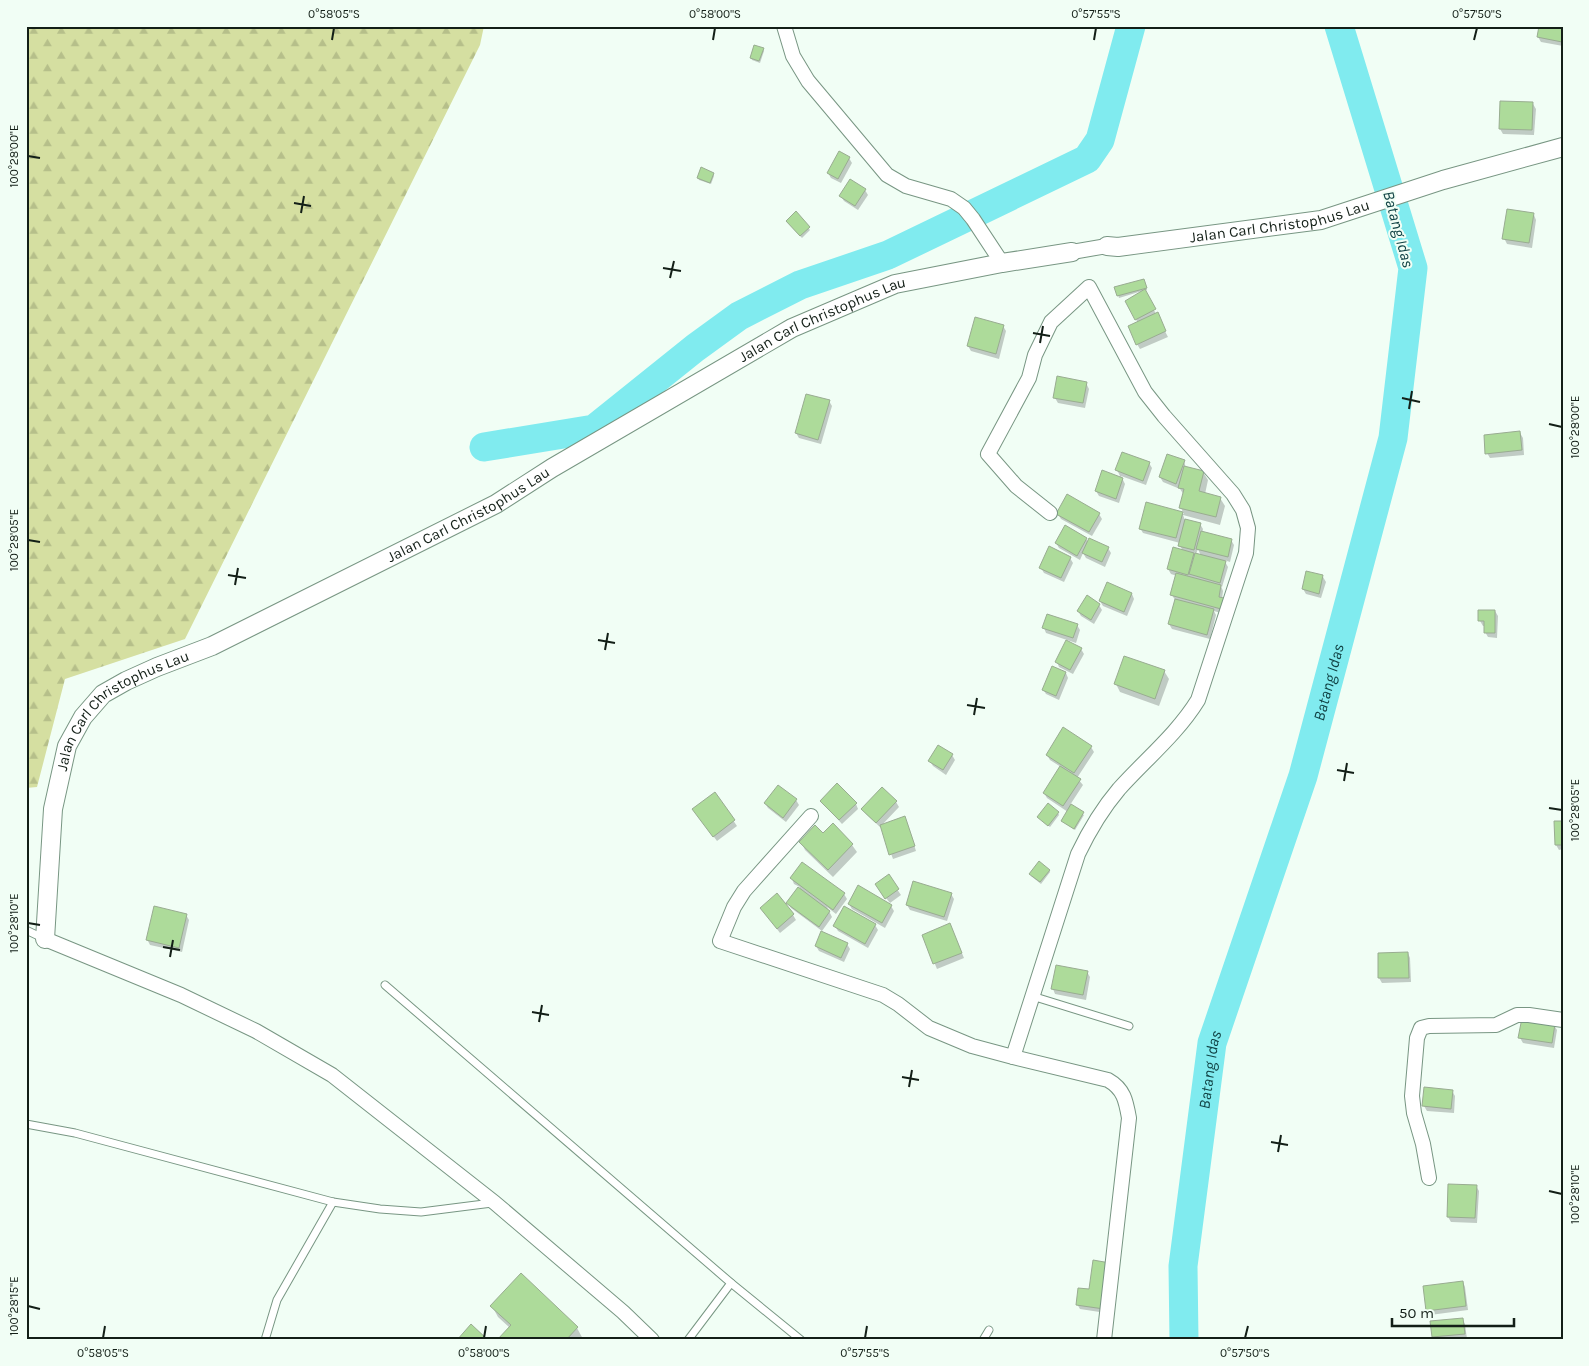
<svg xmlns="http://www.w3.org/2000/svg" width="1589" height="1366" font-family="Karla,sans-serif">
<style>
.forest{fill:url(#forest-firs)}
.shadow{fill:#0003;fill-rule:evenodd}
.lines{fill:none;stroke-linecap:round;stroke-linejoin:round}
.river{stroke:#80ebef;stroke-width:29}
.building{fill:#addb9a;stroke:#99ac91}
.service-casing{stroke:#789683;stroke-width:9}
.minor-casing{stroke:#789683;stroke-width:16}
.tertiary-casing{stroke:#789683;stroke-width:20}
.service{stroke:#fff;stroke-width:7}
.minor{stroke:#fff;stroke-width:14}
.tertiary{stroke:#fff;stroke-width:18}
.ticks{fill:none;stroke:#131f17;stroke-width:2}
.labels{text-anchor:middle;stroke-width:4;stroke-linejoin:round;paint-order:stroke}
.street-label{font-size:15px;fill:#131f17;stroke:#f1fef5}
.water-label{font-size:16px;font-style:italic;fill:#104244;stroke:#f1fef5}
.neatline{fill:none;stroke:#131f17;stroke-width:2}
.ticks-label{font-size:12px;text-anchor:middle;fill:#131f17}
</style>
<defs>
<pattern id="forest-firs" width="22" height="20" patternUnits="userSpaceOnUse" patternTransform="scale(1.25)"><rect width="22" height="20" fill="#d5dfa1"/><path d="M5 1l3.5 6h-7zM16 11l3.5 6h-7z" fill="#b6bf8a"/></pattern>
</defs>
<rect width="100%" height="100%" fill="#f1fef5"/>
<!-- forest -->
<polygon class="forest" points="26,26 484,26 480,45 185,639 65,679 37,787 26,788"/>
<!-- shadow -->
<g class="shadow">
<polygon points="1563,26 1563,46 1541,42 1538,37"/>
<polygon points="763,49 764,51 760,63 752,60 751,58"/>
<polygon points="1533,104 1536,109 1534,135 1503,134 1500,129"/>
<polygon points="849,158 852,163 841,183 831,178 828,173"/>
<polygon points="713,174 714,176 711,184 699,180 698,178"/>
<polygon points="865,190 868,195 858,210 844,201 841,196"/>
<polygon points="795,213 810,230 802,238 788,223"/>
<polygon points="1534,215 1536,220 1532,248 1507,244 1504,238"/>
<polygon points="1145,282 1147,290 1144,291 1168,337 1140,349 1137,344 1138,323 1126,301 1142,291 1119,298 1116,288"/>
<polygon points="1003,326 1006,331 999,359 971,351 968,346"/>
<polygon points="1086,383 1089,389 1085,408 1058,403 1055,398"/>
<polygon points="829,401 832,406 821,444 799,438 796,433"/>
<polygon points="1520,433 1523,438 1524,455 1490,458 1487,453"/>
<path d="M1184 461 1186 468 1203 472 1208 480 1205 494 1220 498 1225 506 1220 525 1183 515 1185 520 1200 524 1203 529 1202 533 1231 540 1234 545 1230 562 1224 560 1228 567 1222 587 1221 586 1223 591 1222 599 1224 614 1214 611 1216 615 1210 639 1172 629 1169 624 1175 600 1172 595 1177 576 1171 574 1168 569 1183 551 1180 546V543L1143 533 1140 528 1147 504 1184 514 1181 508 1184 495 1180 489 1163 482 1160 477ZM1198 549 1201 556 1196 554Z"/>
<polygon points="1149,463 1152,468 1146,485 1121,476 1125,484 1119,503 1099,496 1096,491 1121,478 1117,470"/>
<polygon points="1058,514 1099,514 1102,519 1092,536 1061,519"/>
<polygon points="1086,539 1088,542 1108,548 1111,553 1105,567 1086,558 1083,553 1080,560 1059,548 1056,543"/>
<polygon points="1070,558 1073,563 1064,582 1044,573 1041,568"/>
<polygon points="1323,577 1326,582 1321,598 1306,594 1303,589"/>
<polygon points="1108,584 1132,594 1134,599 1127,616 1103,606 1100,601"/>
<polygon points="1099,605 1102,610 1094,624 1081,616 1078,611"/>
<polygon points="1495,611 1498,616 1497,638 1488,637 1485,632 1485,626 1483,626 1480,621"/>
<polygon points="1077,625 1080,630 1076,643 1046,633 1044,628"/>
<polygon points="1081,649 1084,654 1073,674 1059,667 1057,662"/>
<polygon points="1053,668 1066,673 1068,678 1059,700 1046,694 1043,689"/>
<polygon points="1164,671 1169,679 1159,706 1120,692 1116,684"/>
<polygon points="1091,747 1094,752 1077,778 1083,785 1070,805 1084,815 1075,830 1062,821 1068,812 1047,798 1044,793 1061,767 1050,760 1047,755"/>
<polygon points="952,755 955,760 946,775 933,766 930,761"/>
<polygon points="715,794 737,826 717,841 697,814"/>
<polygon points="796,800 799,805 786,822 768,808 765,803"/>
<polygon points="821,801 856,804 858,809 842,824"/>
<polygon points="896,802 899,807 881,826 907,823 916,851 893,859 881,826 880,827 866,814 863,809"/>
<polygon points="1058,813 1059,815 1050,827 1038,817"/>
<polygon points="1563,822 1563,849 1559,850 1556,845"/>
<polygon points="833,825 852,845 857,852 833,877 805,850 801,842 823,835"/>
<polygon points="1049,870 1050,872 1041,884 1031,876"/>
<polygon points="888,876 901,895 890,903 879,889"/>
<polygon points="792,879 844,894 847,899 836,914 827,907 832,917 822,931 791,908 788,903 800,887 794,884"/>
<polygon points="951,894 954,899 947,921 910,910 907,905"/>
<polygon points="849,904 891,906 894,911 885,928 852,909"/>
<polygon points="761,908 793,915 796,920 780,933"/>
<polygon points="845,908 875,925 878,930 868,948 838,931 835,926"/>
<polygon points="186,915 189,920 182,952 150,945 147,939"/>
<polygon points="950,925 964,958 937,969 923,935"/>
<polygon points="847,944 850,949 844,962 819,951 816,946"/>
<polygon points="1408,953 1410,958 1411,982 1382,983 1379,978"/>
<polygon points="1087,972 1090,977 1086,1000 1055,994 1053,989"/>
<polygon points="1554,1025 1557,1030 1554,1048 1523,1043 1520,1038"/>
<polygon points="1452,1091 1455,1096 1454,1113 1427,1111 1424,1106"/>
<polygon points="1476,1186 1479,1191 1477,1223 1451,1222 1448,1217"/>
<polygon points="1463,1282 1465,1287 1468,1310 1430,1315 1427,1310"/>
<polygon points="1090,1291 1106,1313 1080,1309 1077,1304"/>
<polygon points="492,1306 577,1328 583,1339 499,1340 510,1328 498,1317"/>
<polygon points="1462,1319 1465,1324 1467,1339 1435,1340 1433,1337"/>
</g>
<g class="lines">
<!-- river -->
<g class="river">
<polyline points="484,447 594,429 695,348 739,316 800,285 888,255 1087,159 1100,140 1131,26"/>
<path id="s1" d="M1184 1340 1183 1266 1212 1043 1303 776 1393 438 1413 268 1339 26"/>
</g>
</g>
<!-- building -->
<g class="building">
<polygon points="1539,26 1563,26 1562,42 1537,37"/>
<polygon points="754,45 764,48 759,61 750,58"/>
<polygon points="1500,101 1533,102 1532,130 1499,129"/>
<polygon points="839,151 850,157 838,179 827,173"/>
<polygon points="701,167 714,173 710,183 697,178"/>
<polygon points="850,179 866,189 855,206 839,196"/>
<polygon points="1507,209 1534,213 1529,243 1502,239"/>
<polygon points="796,211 810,227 800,236 786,221"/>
<polygon points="1144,279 1147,288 1117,296 1114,287"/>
<polygon points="1145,289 1156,309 1135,320 1125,301"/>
<polygon points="1158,312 1166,331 1136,345 1128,326"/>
<polygon points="975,317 1004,325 996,354 967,346"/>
<polygon points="1057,376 1087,382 1083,403 1053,398"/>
<polygon points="806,394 830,400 818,440 795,433"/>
<polygon points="1520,431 1522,450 1485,454 1484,435"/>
<polygon points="1122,452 1150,462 1143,481 1115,470"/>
<polygon points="1167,454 1185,460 1176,484 1159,477"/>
<polygon points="1184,466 1204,471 1199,491 1221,497 1216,517 1179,508 1184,489 1178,488"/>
<polygon points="1102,470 1123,478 1116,499 1095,491"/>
<polygon points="1067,494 1100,513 1089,532 1056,514"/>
<polygon points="1146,502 1183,512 1176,538 1139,529"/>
<polygon points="1185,519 1201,523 1194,550 1178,546"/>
<polygon points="1065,525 1087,538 1077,556 1055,543"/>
<polygon points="1201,531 1232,539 1228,557 1196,549"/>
<polygon points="1089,538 1109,547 1102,562 1082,553"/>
<polygon points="1049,546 1071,557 1061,578 1039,568"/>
<polygon points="1173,547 1194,553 1188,575 1167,569"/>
<polygon points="1195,553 1226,561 1220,583 1189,574"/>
<polygon points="1306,571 1323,575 1319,594 1302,589"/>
<polygon points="1176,573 1221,585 1219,597 1224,598 1221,609 1170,595"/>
<polygon points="1107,582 1132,593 1124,612 1099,601"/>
<polygon points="1087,595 1100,604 1091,620 1077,611"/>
<polygon points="1175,599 1214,609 1207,635 1168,624"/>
<polygon points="1478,610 1495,610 1495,633 1484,633 1484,621 1478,621"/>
<polygon points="1047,614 1078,624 1073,638 1042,628"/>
<polygon points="1066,640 1082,648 1070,670 1055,662"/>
<polygon points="1124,656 1165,670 1155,699 1114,684"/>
<polygon points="1052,666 1066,672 1056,696 1042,690"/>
<polygon points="1063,727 1092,746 1074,773 1046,755"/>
<polygon points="938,745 953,754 943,770 928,761"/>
<polygon points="1060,766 1081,779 1063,806 1043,793"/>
<polygon points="837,783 857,803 839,820 820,801"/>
<polygon points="778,785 797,799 783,818 764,803"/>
<polygon points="882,787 897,801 876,823 861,809"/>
<polygon points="715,792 735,820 713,837 692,809"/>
<polygon points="1048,803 1059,812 1048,826 1037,817"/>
<polygon points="1071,804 1084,812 1074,829 1061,821"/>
<polygon points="905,816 915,846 889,855 880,825"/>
<polygon points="1554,821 1563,821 1563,845 1555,845"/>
<polygon points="833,823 853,844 828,870 799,842 815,825 823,833"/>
<polygon points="1039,861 1050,870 1040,882 1029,874"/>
<polygon points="802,862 845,893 833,910 790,878"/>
<polygon points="889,874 899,889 885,899 875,884"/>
<polygon points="913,881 952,893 944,917 906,905"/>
<polygon points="858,885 892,905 882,923 848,904"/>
<polygon points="798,887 830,911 819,927 786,903"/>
<polygon points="777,893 794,914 777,929 760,908"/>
<polygon points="154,906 187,914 179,948 146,940"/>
<polygon points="844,906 876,924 865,944 833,926"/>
<polygon points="950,923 962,953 933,964 922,935"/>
<polygon points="821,931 848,943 841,958 815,946"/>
<polygon points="1408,952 1409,978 1378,978 1378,953"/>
<polygon points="1056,965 1088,971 1083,995 1051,989"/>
<polygon points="1522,1018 1555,1024 1552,1043 1518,1038"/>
<polygon points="1424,1087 1453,1090 1451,1109 1422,1106"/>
<polygon points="1448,1184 1477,1185 1475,1218 1447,1217"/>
<polygon points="1093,1260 1110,1263 1104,1309 1076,1305 1078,1288 1089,1289"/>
<polygon points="521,1273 578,1327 566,1340 497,1340 511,1325 490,1306"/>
<polygon points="1463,1281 1466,1306 1426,1311 1423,1286"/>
<polygon points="1463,1318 1465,1334 1432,1337 1430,1321"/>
<polygon points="471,1324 488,1340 457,1340"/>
</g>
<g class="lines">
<defs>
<g id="service">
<polyline points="26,930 45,939"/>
<polyline points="385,985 731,1283"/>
<polyline points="1032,996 1129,1026"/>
<polyline points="26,1124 75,1133 333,1202 380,1209 421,1212 492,1203"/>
<polyline points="265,1340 277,1300 333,1202"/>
<polyline points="688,1340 731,1283 801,1340"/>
<polyline points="983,1340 989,1330"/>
</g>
<g id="minor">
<polyline points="784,26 793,56 808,81 887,175 906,186 951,199 964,208 973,219 1002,263"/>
<polyline points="1072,252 1107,246"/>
<path d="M811 816 744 891 734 907 720 941 883 995 898 1004 929 1028 972 1046 1013 1057 1108 1080C1124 1089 1126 1101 1129 1118L1104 1340"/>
<polyline points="45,939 181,995 256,1031 332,1075 495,1203 623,1312 652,1340"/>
<path d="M1013 1057 1078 854C1089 831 1102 809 1119 789 1146 759 1177 734 1198 700L1246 553 1248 528 1243 510 1233 494 1164 416 1145 392 1089 287 1051 322 1035 355 1029 378 988 454 1016 486 1050 513"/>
<polyline points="1429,1178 1423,1144 1414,1113 1412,1096 1417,1038 1421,1028 1429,1026 1496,1025 1517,1015 1529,1015 1563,1020"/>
</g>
<g id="tertiary">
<path id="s2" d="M1107 246 1118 247 1321 220 1443 180 1563 147"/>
<path id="s3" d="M45 939 53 809 67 746 83 717 103 694 126 681 157 667 212 646 496 504 552 468 792 328 895 284 1002 263 1072 252"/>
</g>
</defs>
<!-- service casing -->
<use href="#service" class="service-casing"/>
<!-- minor casing -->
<use href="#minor" class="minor-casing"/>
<!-- tertiary casing -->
<use href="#tertiary" class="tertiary-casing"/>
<!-- service -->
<use href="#service" class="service"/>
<!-- minor -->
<use href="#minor" class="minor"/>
<!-- tertiary -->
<use href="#tertiary" class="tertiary"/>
</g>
<!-- ticks -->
<path class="ticks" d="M332 40 334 28M713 40 715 28M1094 40 1096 28M1474 40 1477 28M28 156 40 158M294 203 311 206M301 213 304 196M663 268 681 271M670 278 674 261M1033 333 1050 336M1040 343 1043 326M1402 398 1420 402M1409 409 1412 391M1549 424 1562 427M28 540 40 542M228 575 246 578M235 585 238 568M598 640 615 643M605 650 608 633M967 705 985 708M974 715 977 698M1337 770 1354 773M1344 781 1347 763M1549 808 1562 810M28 923 40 925M163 947 180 950M170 957 173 940M532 1012 549 1015M539 1022 542 1005M902 1077 919 1080M909 1087 912 1070M1271 1142 1288 1145M1278 1152 1281 1135M1549 1191 1562 1194M28 1306 40 1309M103 1338 105 1326M484 1338 486 1326M865 1338 867 1326M1245 1338 1248 1326"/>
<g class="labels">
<!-- street labels -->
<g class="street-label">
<text dy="5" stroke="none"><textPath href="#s2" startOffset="175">Jalan Carl Christophus Lau</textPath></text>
<text dy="5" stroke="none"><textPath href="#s3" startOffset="1071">Jalan Carl Christophus Lau</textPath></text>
<text dy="5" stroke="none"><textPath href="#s3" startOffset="666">Jalan Carl Christophus Lau</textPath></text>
<text dy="5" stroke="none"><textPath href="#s3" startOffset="261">Jalan Carl Christophus Lau</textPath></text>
</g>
<!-- water labels -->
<g class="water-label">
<text transform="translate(1399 229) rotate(75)" y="6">Batang Idas</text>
<text dy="6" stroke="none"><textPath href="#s1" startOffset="678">Batang Idas</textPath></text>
<text dy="6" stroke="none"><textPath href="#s1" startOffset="272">Batang Idas</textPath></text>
</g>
</g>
<!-- border -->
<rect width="1589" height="1366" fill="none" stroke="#f1fef5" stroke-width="55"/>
<!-- scale -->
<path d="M1392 1318v8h122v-8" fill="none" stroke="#131f17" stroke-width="2.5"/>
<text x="1399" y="1318" font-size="15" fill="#131f17" stroke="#f1fef5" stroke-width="4" paint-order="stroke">50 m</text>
<rect x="28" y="28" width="1534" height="1310" class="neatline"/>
<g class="ticks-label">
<text x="334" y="18">0°58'05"S</text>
<text x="715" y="18">0°58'00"S</text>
<text x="1096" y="18">0°57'55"S</text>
<text x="1477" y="18">0°57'50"S</text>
<text transform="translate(14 156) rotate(-90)" y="4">100°28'00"E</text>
<text transform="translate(1575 427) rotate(-90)" y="4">100°28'00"E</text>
<text transform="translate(14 540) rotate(-90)" y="4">100°28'05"E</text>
<text transform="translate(1575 810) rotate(-90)" y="4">100°28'05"E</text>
<text transform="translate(14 923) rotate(-90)" y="4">100°28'10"E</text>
<text transform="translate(1575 1194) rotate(-90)" y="4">100°28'10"E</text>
<text transform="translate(14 1306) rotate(-90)" y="4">100°28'15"E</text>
<text x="103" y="1357">0°58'05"S</text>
<text x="484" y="1357">0°58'00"S</text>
<text x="865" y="1357">0°57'55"S</text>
<text x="1245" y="1357">0°57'50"S</text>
</g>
</svg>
